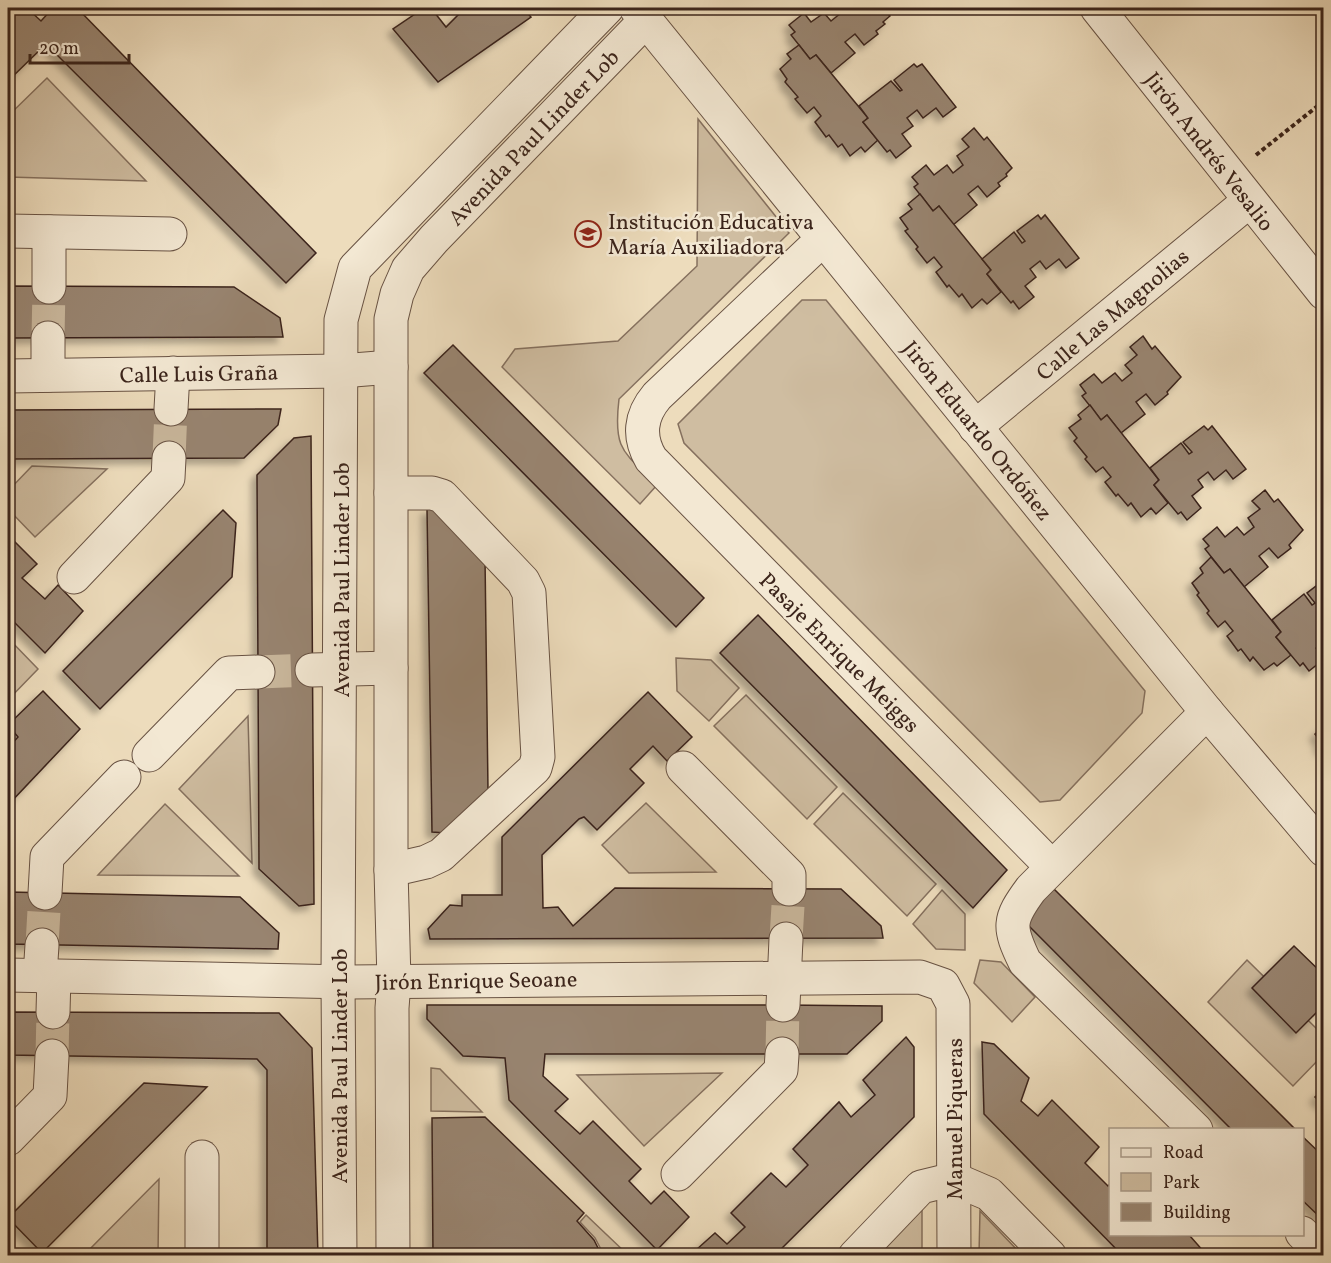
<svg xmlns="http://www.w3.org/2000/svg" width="1331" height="1263" font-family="Vollkorn,serif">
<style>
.green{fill:#cfbda1;stroke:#85705e;stroke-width:1.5}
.building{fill:#98846f;stroke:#3b241b;stroke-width:1.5;filter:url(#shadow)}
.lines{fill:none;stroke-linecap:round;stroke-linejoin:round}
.minor-tunnel{stroke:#c9b79c;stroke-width:33;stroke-dasharray:33 16;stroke-linecap:butt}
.minor-casing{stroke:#685243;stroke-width:35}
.path{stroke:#3b241b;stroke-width:4;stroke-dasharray:4.5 3;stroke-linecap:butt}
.minor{stroke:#f3e8d3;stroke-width:33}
.labels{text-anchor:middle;stroke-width:5;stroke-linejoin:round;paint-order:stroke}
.street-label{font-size:22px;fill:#3b241b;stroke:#f3e8d3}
.poi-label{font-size:22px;fill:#3b241b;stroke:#f3e8d3;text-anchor:start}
</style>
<defs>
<filter id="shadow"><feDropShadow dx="-5.5" dy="5.5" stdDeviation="3" flood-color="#0004"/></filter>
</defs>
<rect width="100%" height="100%" fill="#eddcbc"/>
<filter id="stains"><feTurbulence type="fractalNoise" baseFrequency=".00333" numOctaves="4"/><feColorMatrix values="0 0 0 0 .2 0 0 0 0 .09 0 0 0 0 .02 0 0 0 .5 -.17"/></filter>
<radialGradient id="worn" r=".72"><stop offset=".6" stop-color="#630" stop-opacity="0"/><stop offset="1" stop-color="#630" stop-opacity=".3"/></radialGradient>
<!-- green -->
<g class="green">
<polygon points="47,78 146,181 8,177 8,116"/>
<path d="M698 119 789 233 619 399C613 450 623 451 657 485L640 504 502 367 515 349 618 341 697 266Z"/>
<polygon points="802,300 826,300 1145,691 1142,713 1060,800 1040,802 684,443 678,424"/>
<polygon points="32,466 107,469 35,537 8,509 8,491"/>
<polygon points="8,638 38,669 8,700"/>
<polygon points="676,658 711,660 739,688 709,721 677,691"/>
<polygon points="746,695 837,787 807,819 714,726"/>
<polygon points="248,716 252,863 179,789"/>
<polygon points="843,793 936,884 907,916 814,824"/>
<polygon points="646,803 716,872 629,873 602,845"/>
<polygon points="165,804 239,876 98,875"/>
<polygon points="942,890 965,914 965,950 936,949 913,924"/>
<polygon points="980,960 1001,962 1035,997 1012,1022 974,983"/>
<polygon points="1247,960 1323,1035 1323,1055 1293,1086 1208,1002"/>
<polygon points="431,1068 440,1069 482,1112 431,1111"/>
<polygon points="722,1073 644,1146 577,1075"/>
<polygon points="159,1179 158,1255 84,1255"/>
<polygon points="922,1209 922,1255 877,1255"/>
<polygon points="980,1211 1022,1255 979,1255"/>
<polygon points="586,1215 628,1255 604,1255 595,1238 580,1222"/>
</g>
<!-- building -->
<g class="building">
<polygon points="15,8 27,8 41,21 53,8 77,8 316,253 286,283 46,44 8,81 8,15"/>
<polygon points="424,8 431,8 446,27 465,8 523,8 531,17 438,82 393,29"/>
<polygon points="837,8 883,8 890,16 883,22 885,24 876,31 878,34 864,45 855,34 845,42 855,53 831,73 816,55 810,59 791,35 795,32 789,25 804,13 811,22 824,13 831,21 841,13"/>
<polygon points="799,45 810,59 816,55 868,118 863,122 878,140 865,152 861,147 850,156 842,144 838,147 829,135 826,137 815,122 821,116 814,107 807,113 795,99 798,97 785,82 787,79 780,69 791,59 787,54"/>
<polygon points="914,64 917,67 922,64 956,107 943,117 936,108 923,118 917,110 907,118 913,126 902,134 911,146 896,158 890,150 887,152 863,122 868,118 859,106 891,81 900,91 902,90 894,80"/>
<polygon points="974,128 984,140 987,137 1012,168 1006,174 1007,176 998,183 1000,186 987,197 978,186 968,194 977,205 953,225 939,206 933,211 914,187 918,184 912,177 926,165 934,175 947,165 953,173 963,165 957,156 969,147 962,139"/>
<polygon points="920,194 933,211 939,206 991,270 987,274 1001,292 987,304 982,299 972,308 962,294 959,297 949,285 947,287 936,272 942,267 934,257 927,263 916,249 918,247 905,231 908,229 900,218 912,209 908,204"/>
<polygon points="1038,215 1041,219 1045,215 1079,258 1066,268 1059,259 1046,269 1040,261 1030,269 1036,277 1025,286 1034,297 1019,309 1013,301 1011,303 987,274 991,270 982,259 1014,232 1022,243 1025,241 1017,231"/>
<polygon points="8,286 234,287 280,318 283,337 8,338"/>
<polygon points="1143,336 1152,349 1155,346 1181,377 1167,392 1168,394 1155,405 1146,394 1136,402 1145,414 1121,433 1107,415 1101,420 1082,396 1086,393 1080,385 1094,374 1102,383 1115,373 1122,381 1132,373 1125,365 1137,355 1130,347"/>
<polygon points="453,345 704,598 676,627 424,373"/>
<polygon points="1090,405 1101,420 1107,415 1159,480 1154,485 1168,503 1156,514 1151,508 1141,517 1131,503 1128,506 1118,494 1116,496 1105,482 1111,477 1103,467 1096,472 1085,459 1087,457 1074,441 1077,438 1069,428 1081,419 1078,415"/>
<polygon points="281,409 278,425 244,458 8,459 8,410"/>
<polygon points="1204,426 1208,430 1212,426 1246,469 1233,479 1226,470 1214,480 1208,472 1198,480 1203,487 1192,496 1201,508 1187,520 1181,512 1178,514 1154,485 1159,480 1150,468 1181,443 1189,454 1192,452 1183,442"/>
<polygon points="311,436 314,904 299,906 259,869 257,475 294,438"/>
<polygon points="1265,490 1274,502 1278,499 1303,530 1289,545 1291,548 1278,558 1269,548 1259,556 1268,567 1244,587 1230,569 1224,573 1205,549 1209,546 1203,539 1217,527 1225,537 1237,527 1244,535 1254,527 1248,518 1260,509 1252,501"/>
<polygon points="427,509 440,510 485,558 488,790 446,833 432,832"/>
<polygon points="223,510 236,523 232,577 100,709 63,671"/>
<polygon points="8,535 37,564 22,578 45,599 58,585 83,611 45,653 8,616"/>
<polygon points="1211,557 1224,573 1230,569 1281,632 1276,637 1291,655 1277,666 1274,663 1264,670 1253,657 1250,661 1241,649 1238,651 1227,636 1233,631 1225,621 1218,627 1207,613 1209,611 1197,595 1199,593 1192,583 1203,573 1200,568"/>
<polygon points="1324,580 1324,629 1321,631 1324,635 1324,641 1316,648 1324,659 1309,671 1303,663 1300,666 1276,637 1281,632 1272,620 1304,594 1312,605 1315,603 1307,593"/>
<polygon points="758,615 1007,870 973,908 720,653"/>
<polygon points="43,691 80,729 8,805 8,745 9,747 18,737 8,725"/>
<polygon points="648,692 692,737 667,761 653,746 630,769 644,783 597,830 584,817 579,819 542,855 543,908 558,907 573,926 615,888 841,889 881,926 883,938 430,939 428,929 450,905 462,906 462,895 502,895 502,837"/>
<polygon points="1324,726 1324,751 1319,746 1322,744 1315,734"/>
<polygon points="1054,889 1296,1130 1232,1130 1023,920"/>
<polygon points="8,892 240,897 279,933 278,949 8,944"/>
<polygon points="1294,946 1324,975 1324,1005 1296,1033 1252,988"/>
<polygon points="427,1005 783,1005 882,1006 882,1021 847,1054 545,1054 543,1076 568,1099 555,1111 580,1134 593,1121 641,1169 629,1181 651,1204 664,1191 689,1217 657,1250 509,1100 505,1058 463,1056 427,1019"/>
<polygon points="8,1012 279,1013 312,1048 318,1256 267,1256 267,1070 257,1059 8,1055"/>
<polygon points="906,1037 914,1047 914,1117 774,1256 697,1256 696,1250 715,1233 727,1244 745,1227 731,1213 771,1173 786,1187 808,1165 793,1149 839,1102 851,1117 875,1095 863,1080"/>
<polygon points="982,1042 994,1044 1029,1078 1021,1101 1038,1116 1052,1100 1099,1147 1085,1163 1108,1186 1110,1184 1110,1234 1190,1236 1205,1253 1203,1256 1123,1256 984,1114"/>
<polygon points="144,1083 207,1087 42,1253 8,1218"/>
<polygon points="1324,1089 1324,1106 1315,1097"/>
<polygon points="485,1117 584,1213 577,1221 594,1240 602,1256 433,1256 432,1118"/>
<polygon points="1302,1136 1324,1157 1324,1221 1302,1200"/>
</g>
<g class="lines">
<!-- minor-tunnel -->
<g class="minor-tunnel">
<polyline points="48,338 49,287"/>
<polyline points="169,458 171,409"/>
<polyline points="258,672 312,670"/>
<polyline points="786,939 789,889"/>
<polyline points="42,945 45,893"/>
<polyline points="782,1054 783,1005"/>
<polyline points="52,1056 53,1012"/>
</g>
<defs>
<g id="minor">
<polyline points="636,8 1207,712 1324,850"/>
<polyline points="1097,8 1324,293"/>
<polyline points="8,231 170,234"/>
<path d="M823 239 657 396C640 416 638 437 651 459L1052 867"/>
<polyline points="49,287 49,232"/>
<polyline points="48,338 48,375"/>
<polyline points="8,376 341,371 391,367"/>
<polyline points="171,409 173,373"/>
<polyline points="975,427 1249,201"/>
<polyline points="391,493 432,493 442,496 523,581 529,593 538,757 535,768 441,855 426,862 391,870"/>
<polyline points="74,577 168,478 169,458"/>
<polyline points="312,670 391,668"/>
<polyline points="149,755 229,673 258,672"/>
<polyline points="683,768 789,875 789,889"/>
<polyline points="45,893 47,857 124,777"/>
<polyline points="8,975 349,982 920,977 943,985 953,1004 954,1256"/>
<polyline points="40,976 42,945"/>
<polyline points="783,1005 786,939"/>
<polyline points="53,1012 54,976"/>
<path d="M1196 1130 1025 962C1008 927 1008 920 1031 889L1207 712"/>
<polyline points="8,1139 50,1096 52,1056"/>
<polyline points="202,1157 202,1256"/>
<polyline points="678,1174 781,1070 782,1054"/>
<polyline points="1302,1233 1310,1241 1317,1256"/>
<polyline points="340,1256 338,981 341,320 355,268 607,8"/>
<polyline points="393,1256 392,1008 394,981 391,870 391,319 397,294 408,269 434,239 646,20"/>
<polyline points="855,1256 921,1187 954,1179 989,1194 1050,1256"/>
</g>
</defs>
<!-- minor casing -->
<use href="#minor" class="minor-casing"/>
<!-- path -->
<polyline class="path" points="1256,155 1324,101"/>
<!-- minor -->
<use href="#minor" class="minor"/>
</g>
<!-- icons -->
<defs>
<symbol id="school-ring" viewBox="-11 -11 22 22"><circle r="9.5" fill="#f3e8d3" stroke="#8f2418" stroke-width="1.5"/><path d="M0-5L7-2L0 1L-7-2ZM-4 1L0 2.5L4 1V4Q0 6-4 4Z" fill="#8f2418"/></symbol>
</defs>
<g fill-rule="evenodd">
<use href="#school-ring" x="573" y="219" width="30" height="30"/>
</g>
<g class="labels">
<!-- street labels -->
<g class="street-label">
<text transform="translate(533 137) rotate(-46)" y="8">Avenida Paul Linder Lob</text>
<text transform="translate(1210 151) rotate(52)" y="8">Jirón Andrés Vesalio</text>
<text transform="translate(1112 314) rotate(-40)" y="8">Calle Las Magnolias</text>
<text transform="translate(199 373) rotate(-1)" y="8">Calle Luis Graña</text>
<text transform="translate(978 430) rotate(51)" y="8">Jirón Eduardo Ordóñez</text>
<text transform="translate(341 580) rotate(-90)" y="8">Avenida Paul Linder Lob</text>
<text transform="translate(840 652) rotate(45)" y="8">Pasaje Enrique Meiggs</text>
<text transform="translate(476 980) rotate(-1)" y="8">Jirón Enrique Seoane</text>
<text transform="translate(339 1066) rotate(-90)" y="8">Avenida Paul Linder Lob</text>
<text transform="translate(954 1119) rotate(-90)" y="8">Manuel Piqueras</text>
</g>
<!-- poi labels -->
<g class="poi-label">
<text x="608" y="229">Institución Educativa<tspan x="608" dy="25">María Auxiliadora</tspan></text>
</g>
</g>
<!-- margin -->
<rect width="1331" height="1263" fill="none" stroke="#eddcbc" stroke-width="30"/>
<rect x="9" y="9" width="1313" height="1245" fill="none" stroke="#3b241b" stroke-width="3"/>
<rect x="15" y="15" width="1301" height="1233" fill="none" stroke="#3b241b" stroke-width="1.5"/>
<!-- legend -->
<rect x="1109" y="1128" width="195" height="108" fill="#f3e8d3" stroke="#a99a89" stroke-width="1.5"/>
<rect x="1121" y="1148" width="30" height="9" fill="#f3e8d3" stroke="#a99a89" stroke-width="1.5"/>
<text x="1163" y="1158" font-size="18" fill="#3b241b">Road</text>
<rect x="1121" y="1173" width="30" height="18" fill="#cfbda1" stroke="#a99a89" stroke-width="1.5"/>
<text x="1163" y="1188" font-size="18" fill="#3b241b">Park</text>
<rect x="1121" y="1203" width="30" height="18" fill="#98846f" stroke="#a99a89" stroke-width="1.5"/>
<text x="1163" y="1218" font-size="18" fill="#3b241b">Building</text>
<!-- scale -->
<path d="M30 54v9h99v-9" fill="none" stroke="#3b241b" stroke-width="3"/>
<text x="39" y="54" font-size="18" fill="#3b241b" stroke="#f3e8d3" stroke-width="4.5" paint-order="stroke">20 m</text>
<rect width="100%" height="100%" filter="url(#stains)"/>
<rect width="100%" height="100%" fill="url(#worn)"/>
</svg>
